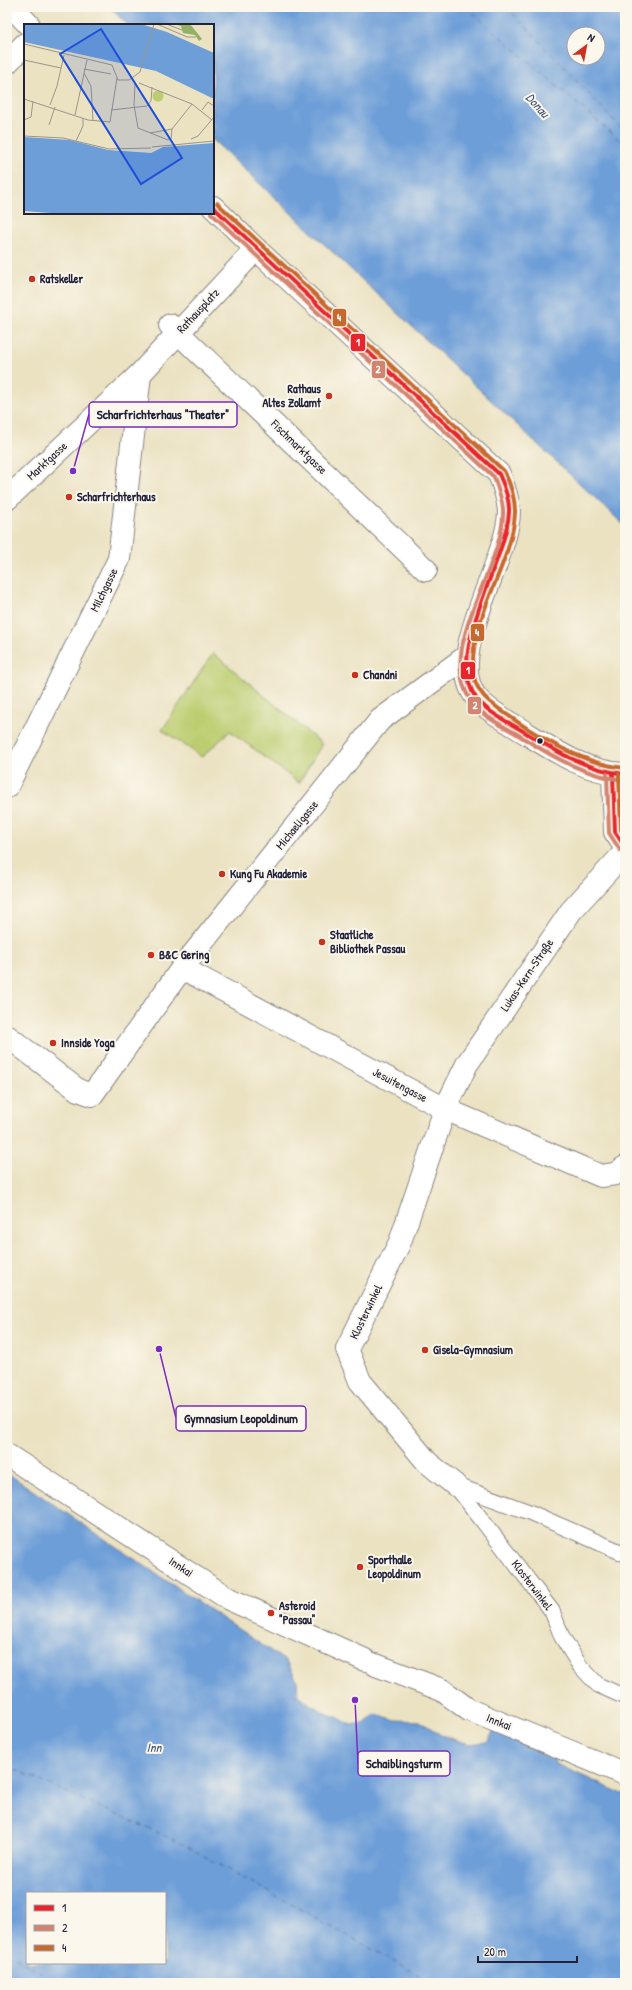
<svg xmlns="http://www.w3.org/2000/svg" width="632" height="1990" font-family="'Patrick Hand',sans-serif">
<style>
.green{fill:#bbcd70;stroke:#6e7856}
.water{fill:#6d9ed8;stroke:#48608a;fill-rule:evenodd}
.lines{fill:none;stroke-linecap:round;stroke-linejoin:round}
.ferry{stroke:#40547a;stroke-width:1;stroke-dasharray:5 4;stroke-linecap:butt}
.lane-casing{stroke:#86827e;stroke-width:17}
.street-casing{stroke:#86827e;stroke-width:24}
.lane{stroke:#fff;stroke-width:15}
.street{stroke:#fff;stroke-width:22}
.bus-1-casing{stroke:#fbf7ec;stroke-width:7}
.bus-2-casing{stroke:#fbf7ec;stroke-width:7}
.bus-3-casing{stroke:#fbf7ec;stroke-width:7}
.bus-1{stroke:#e6252c;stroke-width:4}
.bus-2{stroke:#d38470;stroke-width:4}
.bus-3{stroke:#c6692e;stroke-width:4}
.poi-dot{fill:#c8321e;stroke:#fbf7ec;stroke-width:1.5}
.bus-dot{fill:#22223b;stroke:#fbf7ec;stroke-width:1.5}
.labels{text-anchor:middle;stroke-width:4;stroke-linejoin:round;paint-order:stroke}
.poi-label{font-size:12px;font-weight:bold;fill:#22223b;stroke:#fbf7ec;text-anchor:start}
.street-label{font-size:12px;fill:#22223b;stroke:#fbf7ec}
.water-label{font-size:13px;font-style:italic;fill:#40547a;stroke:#fbf7ec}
.inset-river{fill:none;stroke:#6d9ed8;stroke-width:2}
.inset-road{fill:none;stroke:#9b958c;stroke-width:1}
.view{fill:#1d4ed8;fill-opacity:0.15;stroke:#1d4ed8;stroke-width:2}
.inset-edge{fill:none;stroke:#22223b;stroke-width:2}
.leader{fill:none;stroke:#7b2cbf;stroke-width:1.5}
.callout-dot{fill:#7b2cbf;stroke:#fbf7ec;stroke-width:1.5}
.callout{fill:#fbf7ec;stroke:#7b2cbf;stroke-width:1.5}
.callout-label{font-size:13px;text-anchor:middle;font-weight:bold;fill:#22223b}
.line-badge{stroke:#fbf7ec;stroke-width:1.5}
.badge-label{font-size:11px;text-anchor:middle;font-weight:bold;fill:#fff}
</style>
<rect width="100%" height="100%" fill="#fbf7ec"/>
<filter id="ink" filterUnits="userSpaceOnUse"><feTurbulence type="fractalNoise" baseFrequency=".025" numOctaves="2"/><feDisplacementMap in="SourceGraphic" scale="8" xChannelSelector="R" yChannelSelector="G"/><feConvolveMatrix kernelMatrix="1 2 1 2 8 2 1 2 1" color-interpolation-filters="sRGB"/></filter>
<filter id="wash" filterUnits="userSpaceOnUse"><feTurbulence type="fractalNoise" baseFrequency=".012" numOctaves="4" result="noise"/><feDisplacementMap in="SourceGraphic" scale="16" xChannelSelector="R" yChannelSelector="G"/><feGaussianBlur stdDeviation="0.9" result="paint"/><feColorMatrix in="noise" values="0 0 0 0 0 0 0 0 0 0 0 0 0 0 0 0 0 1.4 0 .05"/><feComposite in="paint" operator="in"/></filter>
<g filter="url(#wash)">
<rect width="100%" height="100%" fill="#ebe2c2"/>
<!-- green -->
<polygon class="green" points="213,653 322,744 299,783 230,731 202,757 162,730"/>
<!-- water -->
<g class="water">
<path d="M109 7H625V526L213 140V25H128ZM574 34H598V58H574Z"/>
<path d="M7 1473 287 1662 297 1681 298 1695 322 1712 337 1717 351 1725 364 1723 375 1714 396 1720 420 1721 441 1735 469 1744 488 1742 494 1730 557 1755 554 1763 625 1795V1983H7ZM27 1893H165V1963H27Z"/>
</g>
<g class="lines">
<!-- ferry -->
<g class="ferry">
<polyline points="466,7 625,145"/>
<polyline points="507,7 625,132"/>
<polyline points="7,1766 179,1842 433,1983"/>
<polyline points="7,1953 58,1983"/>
</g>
</g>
</g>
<g filter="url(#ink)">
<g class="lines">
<defs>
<g id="lane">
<polyline points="455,1485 552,1611 562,1637 580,1666 598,1685 625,1697"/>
<polyline points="455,1485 529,1512 625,1554"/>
</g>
<g id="street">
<polyline points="12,7 29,25"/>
<polyline points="7,63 25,44"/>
<path d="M213 207 256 249 499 474C504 486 508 498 509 511 509 560 443 656 476 697 486 710 512 724 526 733 556 752 588 773 625 774"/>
<polyline points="170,325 426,570"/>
<polyline points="7,499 140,374 256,249"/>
<polyline points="613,774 615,832 625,847"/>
<polyline points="7,787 119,559 140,374"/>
<polyline points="182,968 445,1109 601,1176 615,1174 625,1167"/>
<polyline points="7,1036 78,1090 92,1095 182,968 380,720 467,656"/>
<polyline points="7,1455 229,1599 365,1660"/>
<polyline points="455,1485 427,1462 360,1381 347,1349 400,1242 445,1109 467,1064 571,911 625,852"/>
<polyline points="376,1665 442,1690 469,1710 625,1774"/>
</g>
</defs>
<!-- lane casing -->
<use href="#lane" class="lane-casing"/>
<!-- street casing -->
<use href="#street" class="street-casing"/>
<!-- lane -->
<use href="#lane" class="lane"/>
<!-- street -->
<use href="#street" class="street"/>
<defs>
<g id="bus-1">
<path d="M213 207 499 474C504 485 510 499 509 512 506 563 444 653 476 698 487 712 508 722 523 731 555 751 586 770 625 774"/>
<polyline points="613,774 615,832 625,847"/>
</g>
<g id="bus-2">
<path d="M211 213 494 477C498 488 502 499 503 509 506 566 434 647 471 701 482 717 504 726 520 736 553 757 585 776 624 780"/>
<polyline points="607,774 609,833 620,850"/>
</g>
<g id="bus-3">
<path d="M217 203 504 471C510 483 515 498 515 512 513 565 465 624 474 677 476 687 483 696 490 702 526 730 579 764 625 768"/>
<polyline points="619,774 621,830 625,836"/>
</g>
</defs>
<!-- bus-1 casing -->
<use href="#bus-1" class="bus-1-casing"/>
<!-- bus-2 casing -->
<use href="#bus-2" class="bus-2-casing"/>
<!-- bus-3 casing -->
<use href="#bus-3" class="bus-3-casing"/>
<!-- bus-1 -->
<use href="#bus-1" class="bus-1"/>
<!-- bus-2 -->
<use href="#bus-2" class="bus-2"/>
<!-- bus-3 -->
<use href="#bus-3" class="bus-3"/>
</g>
</g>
<!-- markers -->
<g class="poi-dot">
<circle cx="32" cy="279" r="4"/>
<circle cx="329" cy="396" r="4"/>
<circle cx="69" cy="497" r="4"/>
<circle cx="355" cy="675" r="4"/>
<circle cx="222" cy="874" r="4"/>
<circle cx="322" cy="942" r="4"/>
<circle cx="151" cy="955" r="4"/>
<circle cx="53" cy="1043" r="4"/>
<circle cx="425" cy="1350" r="4"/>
<circle cx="360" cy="1567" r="4"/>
<circle cx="271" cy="1613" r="4"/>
</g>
<circle class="bus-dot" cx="540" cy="741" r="3.5"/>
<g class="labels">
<!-- poi labels -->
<g class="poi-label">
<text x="40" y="283">Ratskeller</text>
<text x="321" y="393" text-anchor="end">Rathaus<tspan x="321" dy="14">Altes Zollamt</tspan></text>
<text x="77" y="501">Scharfrichterhaus</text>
<text x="363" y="679">Chandni</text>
<text x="230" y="878">Kung Fu Akademie</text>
<text x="330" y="939">Staatliche<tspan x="330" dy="14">Bibliothek Passau</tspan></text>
<text x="159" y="959">B&amp;C Gering</text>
<text x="61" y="1047">Innside Yoga</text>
<text x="433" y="1354">Gisela-Gymnasium</text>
<text x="368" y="1564">Sporthalle<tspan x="368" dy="14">Leopoldinum</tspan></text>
<text x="279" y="1610">Asteroid<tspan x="279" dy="14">"Passau"</tspan></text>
</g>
<!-- street labels -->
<g class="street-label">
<text transform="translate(198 311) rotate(-47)" y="4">Rathausplatz</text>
<text transform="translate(299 447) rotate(44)" y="4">Fischmarktgasse</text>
<text transform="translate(47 461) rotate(-43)" y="4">Marktgasse</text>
<text transform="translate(104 590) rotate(-64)" y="4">Milchgasse</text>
<text transform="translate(297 825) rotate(-51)" y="4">Michaeligasse</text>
<text transform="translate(527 975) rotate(-56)" y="4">Lukas-Kern-Straße</text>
<text transform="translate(400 1085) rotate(28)" y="4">Jesuitengasse</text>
<text transform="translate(366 1312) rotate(-64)" y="4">Klosterwinkel</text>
<text transform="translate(181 1567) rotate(33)" y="4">Innkai</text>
<text transform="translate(532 1585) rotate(53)" y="4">Klosterwinkel</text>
<text transform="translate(499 1722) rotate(22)" y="4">Innkai</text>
</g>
<!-- water labels -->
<g class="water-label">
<text transform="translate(538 105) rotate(48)" y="5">Donau</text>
<text x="154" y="1752">Inn</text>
</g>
</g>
<!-- overview -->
<g transform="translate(24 24)">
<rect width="190" height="190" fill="#ebe2c2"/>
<path d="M128.5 72a5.5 5.5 0 1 1 11 0a5.5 5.5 0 1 1-11 0Z" fill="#bbcd70"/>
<path d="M150 0H166L178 15 175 17 171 11 159 9 157 2Z" fill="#94b062"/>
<path d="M0 0H117L143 8 190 29V75L132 47 0 18ZM0 113 46 116 84 126 127 129 139 123 190 119V190H39L0 187Z" fill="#6d9ed8"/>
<path class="inset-river" d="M31 0 83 14M0 6 41 8 128 22 190 36M95 17 121 24M124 25 190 46M190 141 123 143 86 148 80 155 94 158 120 157 190 151"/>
<path class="inset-road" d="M133 0 163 13H172M142 0 158 6M0 20 88 41 94 56H105L116 48 130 0M0 36 37 44M60 45 87 50M60 49 67 62 69 97M115 59 168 80 188 96M111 60 110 81 114 104 144 116 147 115 148 105M0 75 64 96 86 98 93 54M26 81 33 62 40 31M87 86 123 82 127 77 128 63M178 86 184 78 190 82M51 91 63 36M0 96 7 93 9 77M25 101 31 83M148 105 168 80M126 109 148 105M0 112 39 114 85 125 127 124M167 115 174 112 190 93M52 117 59 102V94M128 123 190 117"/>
<path class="view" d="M77 5 158 134 117 160 36 30Z"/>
<rect width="190" height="190" class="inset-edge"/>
</g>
<!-- callouts -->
<path class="leader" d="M73 471L89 414M159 1349L176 1418M355 1700L358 1764"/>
<g class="callout-dot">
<circle cx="73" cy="471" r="4"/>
<circle cx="159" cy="1349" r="4"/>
<circle cx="355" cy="1700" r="4"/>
</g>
<g class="callout">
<rect x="89" y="402" width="148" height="25" rx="4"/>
<rect x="176" y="1406" width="130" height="25" rx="4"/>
<rect x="358" y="1751" width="92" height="25" rx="4"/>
</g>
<g class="callout-label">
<text x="163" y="419">Scharfrichterhaus "Theater"</text>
<text x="241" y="1423">Gymnasium Leopoldinum</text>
<text x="404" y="1768">Schaiblingsturm</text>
</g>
<g class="line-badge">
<rect x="332" y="308" width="15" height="19" rx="4" fill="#c6692e"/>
<rect x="350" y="333" width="16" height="19" rx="4" fill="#e6252c"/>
<rect x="371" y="360" width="15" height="19" rx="4" fill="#d38470"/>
<rect x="470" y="623" width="15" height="19" rx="4" fill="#c6692e"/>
<rect x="460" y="661" width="16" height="19" rx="4" fill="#e6252c"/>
<rect x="467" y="696" width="15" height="19" rx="4" fill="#d38470"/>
</g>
<g class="badge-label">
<text x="339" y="321">4</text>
<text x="358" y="346">1</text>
<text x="378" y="373">2</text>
<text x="477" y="636">4</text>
<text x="468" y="674">1</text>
<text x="475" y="709">2</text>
</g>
<!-- margin -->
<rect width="632" height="1990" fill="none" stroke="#fbf7ec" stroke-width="24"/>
<!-- legend -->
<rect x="26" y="1892" width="140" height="72" fill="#fbf7ec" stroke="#a4a2a5"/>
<rect x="34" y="1905" width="20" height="6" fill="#e6252c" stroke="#a4a2a5"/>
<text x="62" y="1912" font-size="12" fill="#22223b">1</text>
<rect x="34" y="1925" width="20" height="6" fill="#d38470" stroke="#a4a2a5"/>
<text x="62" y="1932" font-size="12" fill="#22223b">2</text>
<rect x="34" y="1945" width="20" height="6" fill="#c6692e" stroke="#a4a2a5"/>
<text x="62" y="1952" font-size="12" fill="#22223b">4</text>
<!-- north arrow -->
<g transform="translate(586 46) rotate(32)"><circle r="19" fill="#fbf7ec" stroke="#a4a2a5"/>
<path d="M0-3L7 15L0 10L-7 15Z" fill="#c8321e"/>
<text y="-6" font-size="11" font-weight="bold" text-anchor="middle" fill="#22223b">N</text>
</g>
<!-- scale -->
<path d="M478 1956v6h99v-6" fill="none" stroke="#22223b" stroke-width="2"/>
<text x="484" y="1956" font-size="12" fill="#22223b" stroke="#fbf7ec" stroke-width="3" paint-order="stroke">20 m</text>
</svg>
